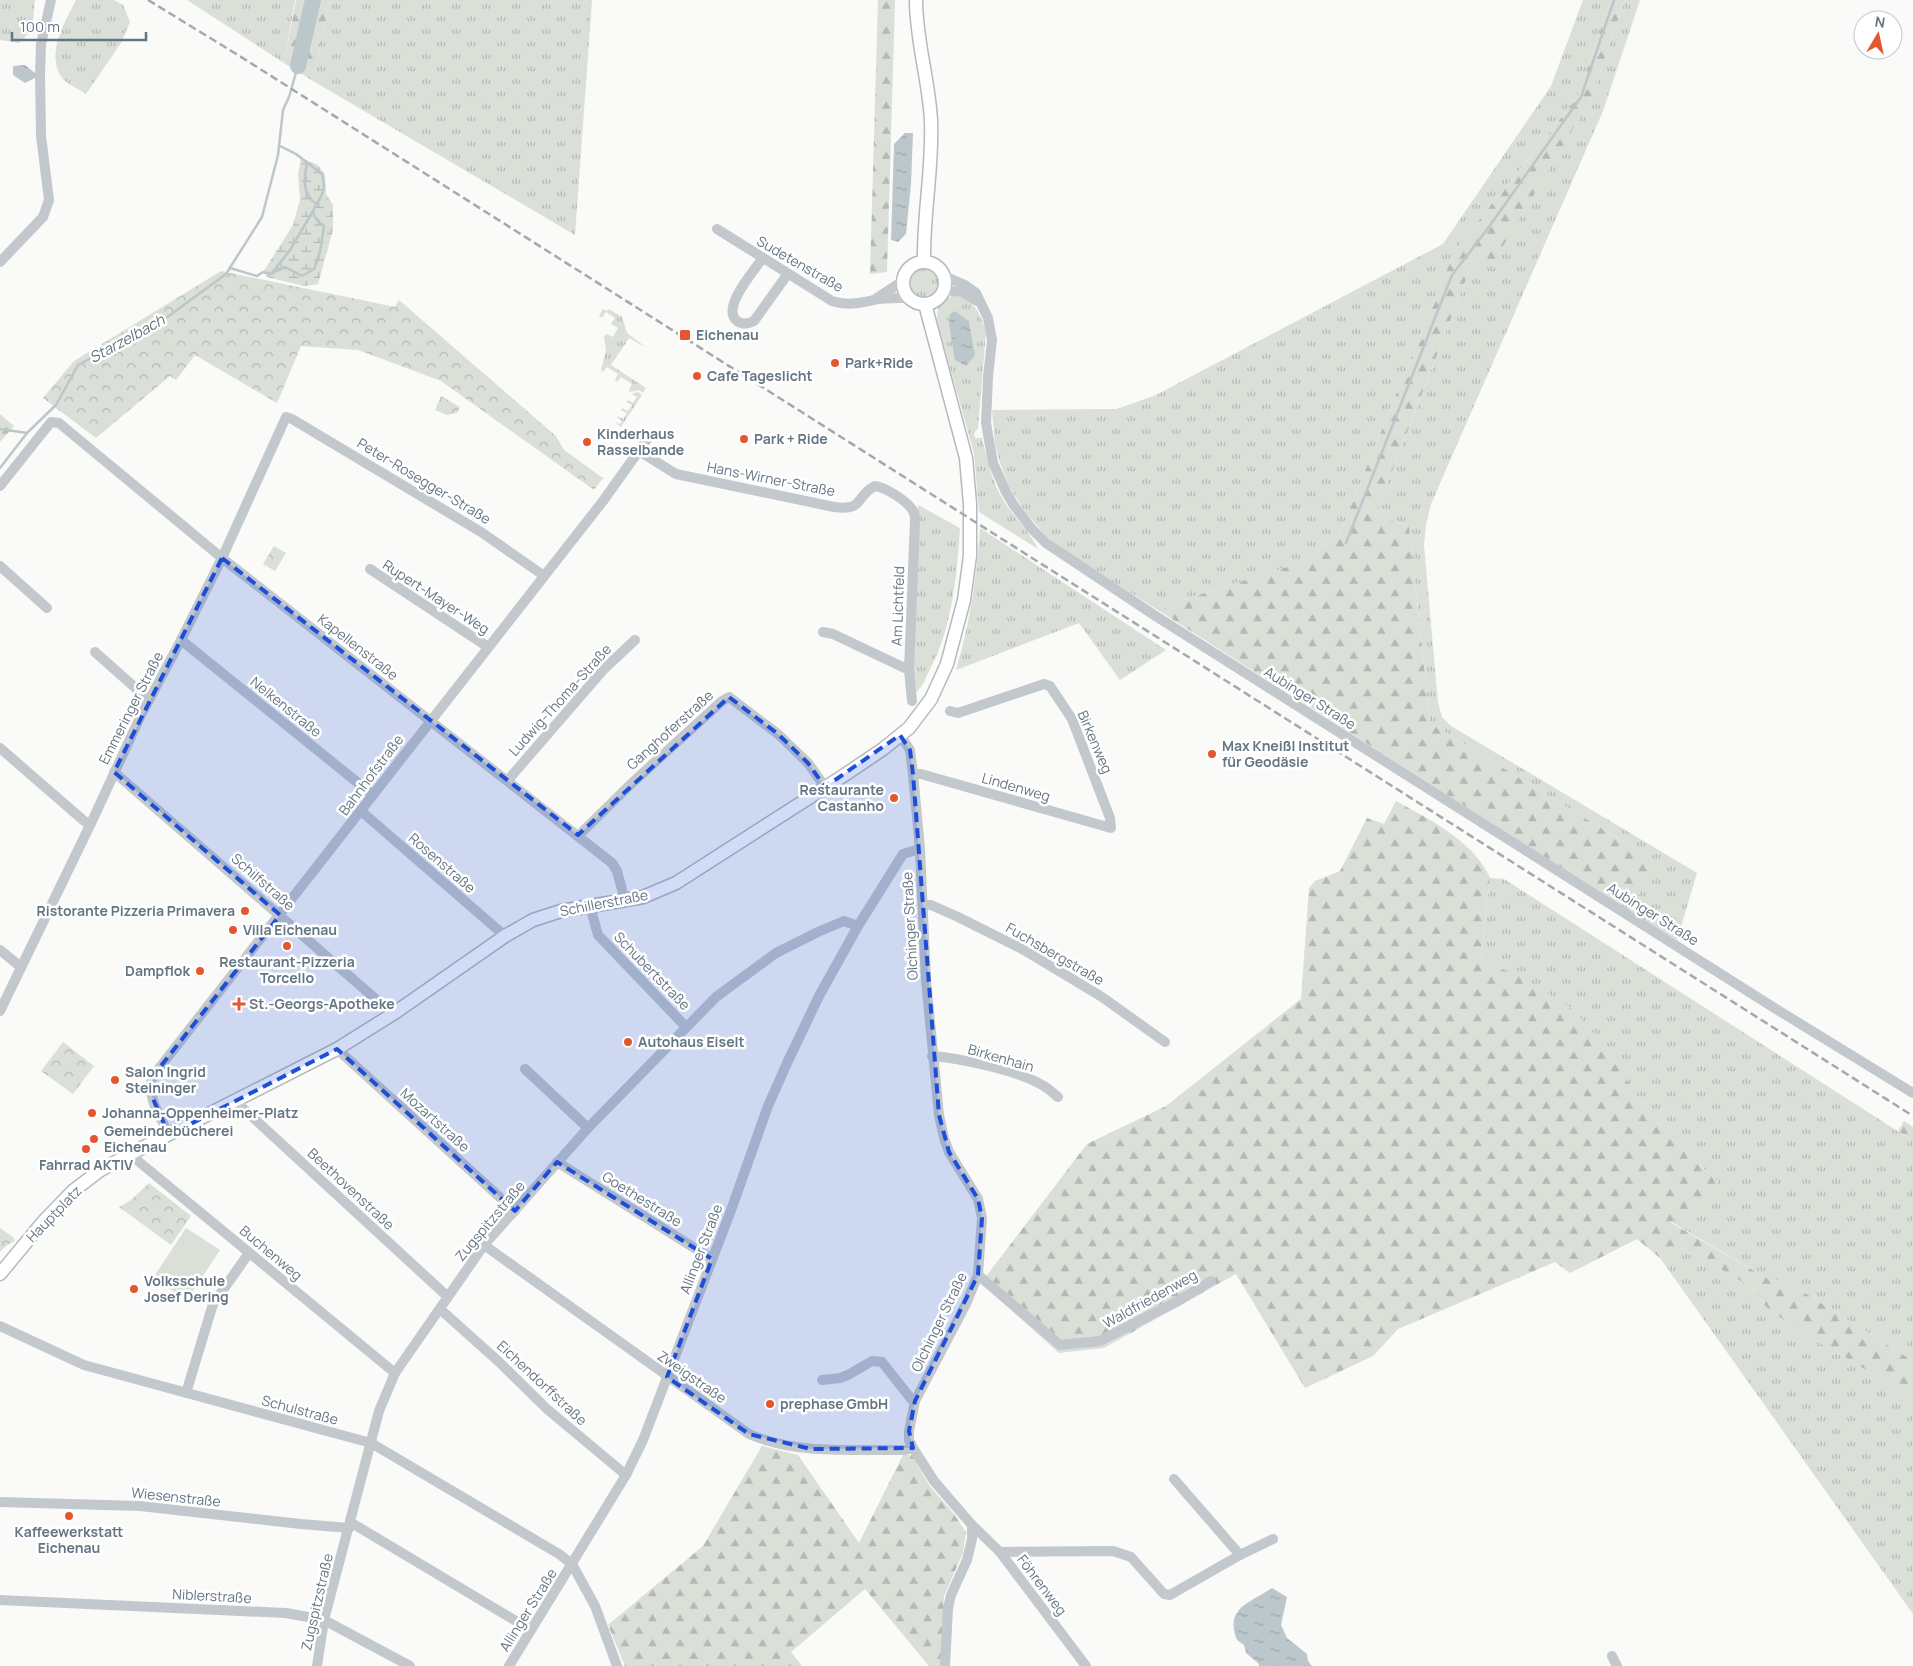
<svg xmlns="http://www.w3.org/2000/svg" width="1913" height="1666" font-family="Manrope,sans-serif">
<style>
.grass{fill:url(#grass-tufts);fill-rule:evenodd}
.forest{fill:url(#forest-firs)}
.wetland{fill:url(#wetland-marsh)}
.park{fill:url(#park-crowns)}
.pitch{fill:#dadfd7}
.water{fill:url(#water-ripples)}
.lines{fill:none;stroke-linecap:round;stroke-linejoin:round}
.stream{stroke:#bbc7cb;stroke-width:2.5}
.river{stroke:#bbc7cb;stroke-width:16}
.major-casing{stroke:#b5babe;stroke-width:15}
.minor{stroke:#c3c8cc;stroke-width:10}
.major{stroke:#fff;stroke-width:12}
.rail{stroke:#a2aab0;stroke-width:2.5;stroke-dasharray:8 4;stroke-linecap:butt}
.marked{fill:#1d4ed8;fill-opacity:0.2;stroke:#1d4ed8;stroke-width:4;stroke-dasharray:10 6;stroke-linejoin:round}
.poi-dot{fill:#e4572e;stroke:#fff;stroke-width:2}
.labels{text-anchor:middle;stroke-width:5;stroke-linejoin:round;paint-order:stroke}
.street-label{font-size:14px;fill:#657683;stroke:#fff}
.poi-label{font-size:14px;font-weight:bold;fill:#657683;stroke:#fff;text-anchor:start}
.water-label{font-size:15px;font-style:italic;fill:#60757c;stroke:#fff}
</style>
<defs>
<pattern id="grass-tufts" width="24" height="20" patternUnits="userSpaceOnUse" patternTransform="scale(1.25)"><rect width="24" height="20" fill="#dadfd7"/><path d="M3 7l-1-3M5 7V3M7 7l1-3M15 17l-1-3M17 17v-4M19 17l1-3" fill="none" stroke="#b4b9b4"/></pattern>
<pattern id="forest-firs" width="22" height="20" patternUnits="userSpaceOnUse" patternTransform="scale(1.25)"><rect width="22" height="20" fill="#dadfd7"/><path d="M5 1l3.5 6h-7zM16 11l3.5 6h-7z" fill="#b4b9b4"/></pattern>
<pattern id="wetland-marsh" width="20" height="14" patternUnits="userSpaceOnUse" patternTransform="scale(1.25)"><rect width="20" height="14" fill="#dadfd7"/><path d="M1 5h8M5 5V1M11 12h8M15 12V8" fill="none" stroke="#b4b9b4"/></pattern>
<pattern id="park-crowns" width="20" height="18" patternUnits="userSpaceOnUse" patternTransform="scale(1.25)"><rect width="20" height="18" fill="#dadfd7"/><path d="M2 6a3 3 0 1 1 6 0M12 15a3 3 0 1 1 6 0" fill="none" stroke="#b4b9b4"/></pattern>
<pattern id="water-ripples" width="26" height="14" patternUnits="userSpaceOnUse" patternTransform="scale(1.25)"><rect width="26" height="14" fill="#bbc7cb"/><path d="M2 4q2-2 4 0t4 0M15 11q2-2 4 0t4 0" fill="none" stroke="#9ca6aa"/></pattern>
</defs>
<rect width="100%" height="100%" fill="#fafaf8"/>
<!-- grass -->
<g class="grass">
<polygon points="0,0 35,0 32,30 19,43 0,40"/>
<path d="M76 0H114L123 5 130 22 121 43 86 94C79 89 64 83 60 75 47 50 65 22 76 0Z"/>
<polygon points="187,0 295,0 284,63"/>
<polygon points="330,0 592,0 575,235 313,81"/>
<polygon points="1583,0 1611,0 1577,98 1455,250 1337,540 1319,547 1312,559 1167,605 1161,612 1072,556 1046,536 1027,514 1009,487 999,460 995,444 992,410 1117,409 1156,395 1443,244 1551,86"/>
<polygon points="1625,0 1640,0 1603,111 1431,504 1426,524 1424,545 1438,703 1442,717 1451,726 1697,873 1677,940 1612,900 1653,860 1430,723 1409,525 1375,516 1473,261 1494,260 1590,101"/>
<circle cx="924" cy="283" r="16"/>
<path d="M952 296C972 295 981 314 986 332L978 428 974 434 975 438H982C987 459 992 482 1004 501 1014 518 1030 531 1038 549L979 512 974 453 940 332H939C936 316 934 303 952 296ZM955 311 969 321 975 355Z"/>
<polygon points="603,309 607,311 609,309 622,317 627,333 647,348 629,338 611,365 646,388 643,393 639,390 630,392 629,390 632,384 621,377 617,382 615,380 618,374 607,367 603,372 601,370 606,350 604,336 607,334 613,337 618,328 611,324 615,318 606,312 602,318 599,316"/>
<polygon points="638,392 642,395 621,427 614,421 620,424 622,421 617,417 617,416 623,419 627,413 621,410 622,408 628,411 632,405 626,402 628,400 633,403 637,397 632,394"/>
<path d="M918 505 960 528C957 576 952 630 928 673 925 680 922 688 916 692L913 688Z"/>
<path d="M980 528 1166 650 1120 680 1079 623 956 670C970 623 977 576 980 528Z"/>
<polygon points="1490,878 1504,879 1913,1141 1913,1361 1786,1281 1770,1280 1670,1221 1712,1197 1718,1182 1668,1135 1638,1098 1481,961"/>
<polygon points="1681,1248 1733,1276 1756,1291 1765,1306 1809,1339 1829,1347 1913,1399 1913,1614 1660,1258"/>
</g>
<!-- forest -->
<g class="forest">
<polygon points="296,0 330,0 313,81 284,63"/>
<polygon points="878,0 895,0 887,272 870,274"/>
<polygon points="1611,0 1625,0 1590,101 1494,261 1473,261 1375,516 1409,525 1430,723 1653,860 1638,896 1612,900 1161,612 1167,605 1312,559 1319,547 1337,540 1455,250 1577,98"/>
<polygon points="0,414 14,426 0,442"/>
<path d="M1396 801C1430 820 1473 840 1490 878L1481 961 1521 976 1574 1010 1610 1053 1638 1098 1668 1135 1718 1182 1713 1197 1670 1222 1770 1280 1786 1281 1913 1361V1399L1829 1347 1809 1339 1765 1306 1756 1291 1733 1276 1681 1248 1660 1258 1637 1239 1570 1273 1555 1262 1398 1329 1373 1356 1305 1388 1236 1274 1104 1348 1059 1353 981 1283 1087 1144 1166 1106 1301 999 1309 888 1315 881 1340 871 1367 818 1384 824Z"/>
<polygon points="1904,1121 1913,1127 1913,1141 1898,1131"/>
<polygon points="762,1446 798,1455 859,1543 903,1455 912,1455 929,1485 954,1514 966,1532 963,1553 944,1596 941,1666 929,1666 865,1589 791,1652 802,1666 625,1666 608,1625 703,1546"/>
</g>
<!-- wetland -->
<polygon class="wetland" points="301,158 318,165 325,175 326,194 333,205 333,230 318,284 304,286 267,277 263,272 293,225 300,200 298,175"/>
<!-- park -->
<g class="park">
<polygon points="221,271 395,307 399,300 556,436 564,450 603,478 594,490 441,381 358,350 301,346 277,403 195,355 176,380 170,376 96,438 43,398 74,361"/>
<polygon points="441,396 460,407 457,413 447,415 435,410"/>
<polygon points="274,546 286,553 275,571 263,564"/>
<polygon points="63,1042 94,1066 73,1094 41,1071"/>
<polygon points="149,1183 191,1216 171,1245 119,1207 131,1200"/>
<polygon points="0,1228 13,1237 15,1241 7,1245 0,1252"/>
</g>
<!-- pitch -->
<polygon class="pitch" points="186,1228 220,1250 187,1300 153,1278"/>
<!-- water -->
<g class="water">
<polygon points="25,65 35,73 35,78 25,83 13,75 13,66"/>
<polygon points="905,133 913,133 911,184 906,234 898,242 891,240 894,144"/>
<polygon points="955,311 969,321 975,355 966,366 955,360 949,324 950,314"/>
<path d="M1272 1588 1287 1597 1281 1625 1287 1638 1307 1654 1308 1661 1312 1666H1259V1664L1246 1653 1244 1645 1237 1640C1224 1608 1250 1603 1272 1588Z"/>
</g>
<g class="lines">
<!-- stream -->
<g class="stream">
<path d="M307 163C304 178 302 193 315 203"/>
<path d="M230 268 257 276 263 272 271 274 285 267 302 276 314 269 320 252 324 226C301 209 322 206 324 187 324 183 323 178 322 174L296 154 280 146"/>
<polyline points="272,273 290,250 313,211"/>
<polyline points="0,429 27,433"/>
<polyline points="0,468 27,433 56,405 78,365 166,318 226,274 262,217 278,155 283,110 289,97 298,66"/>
<polyline points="1346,543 1452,275 1486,231 1581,97 1614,0"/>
</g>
<!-- river -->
<polyline class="river" points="298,66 313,0"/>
<defs>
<g id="major">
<path d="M916 0C916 41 929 80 931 121 933 168 923 215 924 262"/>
<circle cx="924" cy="283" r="21"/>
<polyline points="0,1274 43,1222 73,1191 99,1171 134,1152 337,1049 393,1014 505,936 533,920 561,911 643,897 676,883 843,776 883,749 909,728 931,699 947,664 964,600 970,556 970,504 966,458 925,304"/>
</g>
</defs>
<!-- major casing -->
<use href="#major" class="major-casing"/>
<!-- minor -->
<g class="minor">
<path d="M717 229 832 301C847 306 859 303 874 300 886 297 898 298 910 298"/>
<path d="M762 259C754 271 722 307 736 320 741 325 748 324 754 321L787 275"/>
<polyline points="0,262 43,217 49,200 41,136 40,74 41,44 51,0"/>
<polyline points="944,276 965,285 976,293 988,318 992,340 988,377 986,423 993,463 1006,492 1013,504 1031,528 1046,543 1154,615 1776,1009 1913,1093"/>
<polyline points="944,290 962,292 977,301"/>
<polyline points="877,298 903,281"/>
<path d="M639 451 676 474 834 507C865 511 854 497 875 486 885 487 905 500 911 508 914 511 915 515 915 520L909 670 912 701"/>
<polyline points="0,486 51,422 59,423 222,558 612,863 617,871 625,901"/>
<polyline points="0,566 47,608"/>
<polyline points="370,569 488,647"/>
<polyline points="823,632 833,634 909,670"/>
<polyline points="181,640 373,795"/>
<polyline points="95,652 149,700"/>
<polyline points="900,735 910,750 913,774 920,849 926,980 939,1115 944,1138 949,1152 978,1199 982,1218 978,1275 965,1306 915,1401 909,1431 909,1440 913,1448 934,1481 972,1525 972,1539 967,1560 951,1595 948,1608 945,1666"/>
<polyline points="0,748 83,820 90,825"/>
<polyline points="114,772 393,1014"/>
<polyline points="913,774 921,774 1111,828 1110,818 1072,719 1050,686 1044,684 958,713 950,711"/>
<polyline points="508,780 604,669 635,640"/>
<polyline points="361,811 505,936"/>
<polyline points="579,835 633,782 722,701 729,697 778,734 808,763 825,787"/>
<polyline points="923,905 931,905 958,917 1024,950 1102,997 1165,1042"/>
<polyline points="590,906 598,935 686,1027"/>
<polyline points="0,950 21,967"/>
<polyline points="0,1011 94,817 141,715 180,642 222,558 286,417 292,419 481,532 543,575"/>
<polyline points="337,1049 515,1211"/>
<path d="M932 1056C960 1058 1019 1071 1042 1085 1048 1088 1053 1093 1058 1097"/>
<polyline points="525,1069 588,1128"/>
<polyline points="235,1101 448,1297"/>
<path d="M169 1135C161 1117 145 1096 153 1076L603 501 648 438"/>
<polyline points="134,1152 138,1161 395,1373"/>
<polyline points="557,1162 712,1259"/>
<path d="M484 1245 749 1434C797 1455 853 1449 905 1450L913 1448"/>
<polyline points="978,1275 1060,1345 1100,1341 1180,1300 1211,1281"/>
<polyline points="440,1309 498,1361 547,1409 626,1475"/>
<polyline points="0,1326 84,1365 371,1443 559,1554 572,1564 595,1606 617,1666"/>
<polyline points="822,1380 840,1378 848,1375 872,1361 882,1362 912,1400 915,1401"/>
<polyline points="186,1393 213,1304 249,1253"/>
<polyline points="1174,1479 1240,1555"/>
<polyline points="0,1502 140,1506 301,1524 349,1528"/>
<polyline points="350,1522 531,1630"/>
<polyline points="972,1525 1000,1552 1086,1666"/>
<polyline points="1000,1552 1113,1551 1131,1557 1164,1594 1170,1595 1240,1555 1273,1539"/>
<polyline points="0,1600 286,1613 324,1620 410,1666"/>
<polyline points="1612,1656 1617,1666"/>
<polyline points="317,1666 324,1620 379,1411 395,1373 484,1245 588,1128 716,997 776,953 820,931 844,921 858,926"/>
<polyline points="509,1666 626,1475 643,1440 730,1213 768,1106 788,1061 819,996 858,926 903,854 920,849"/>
</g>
<!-- major -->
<use href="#major" class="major"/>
<!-- rail -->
<polyline class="rail" points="148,0 238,55 1913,1116"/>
</g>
<!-- marked area -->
<path class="marked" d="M222 558 578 835 729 697 778 734 808 763 825 787 900 735 910 750 913 774 939 1115 949 1152 978 1199 982 1218 978 1275 915 1401 909 1431 913 1448 811 1449 749 1434 667 1377 712 1259 557 1162 515 1211 337 1049 169 1135 150 1092 153 1076 280 915 114 772Z"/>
<!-- markers -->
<g class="poi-dot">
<rect x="679" y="329" width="12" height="12" rx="2.5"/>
<circle cx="835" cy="363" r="5"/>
<circle cx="697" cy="376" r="5"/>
<circle cx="744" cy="439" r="5"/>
<circle cx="587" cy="442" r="5"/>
<circle cx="1212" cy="754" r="5"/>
<circle cx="894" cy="798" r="5"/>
<circle cx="245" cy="911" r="5"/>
<circle cx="233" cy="930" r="5"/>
<circle cx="287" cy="946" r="5"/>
<circle cx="200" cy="971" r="5"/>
<path d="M236.5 996.5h5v5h5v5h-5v5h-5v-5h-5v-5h5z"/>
<circle cx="628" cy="1042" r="5"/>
<circle cx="115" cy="1080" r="5"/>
<circle cx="92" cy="1113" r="5"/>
<circle cx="94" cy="1139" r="5"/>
<circle cx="86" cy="1149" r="5"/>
<circle cx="134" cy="1289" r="5"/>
<circle cx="770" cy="1404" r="5"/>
<circle cx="69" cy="1516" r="5"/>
</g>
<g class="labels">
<!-- street labels -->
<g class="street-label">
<text transform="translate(800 264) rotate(30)" y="5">Sudetenstraße</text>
<text transform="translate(771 479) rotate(11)" y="5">Hans-Wirner-Straße</text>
<text transform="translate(424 481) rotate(31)" y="5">Peter-Rosegger-Straße</text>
<text transform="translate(436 597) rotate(33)" y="5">Rupert-Mayer-Weg</text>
<text transform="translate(898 606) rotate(-88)" y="5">Am Lichtfeld</text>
<text transform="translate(358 647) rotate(38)" y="5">Kapellenstraße</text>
<text transform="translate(1310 698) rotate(32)" y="5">Aubinger Straße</text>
<text transform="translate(560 700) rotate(-48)" y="5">Ludwig-Thoma-Straße</text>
<text transform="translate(286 707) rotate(39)" y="5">Nelkenstraße</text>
<text transform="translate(131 708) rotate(-63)" y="5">Emmeringer Straße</text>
<text transform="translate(670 730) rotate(-42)" y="5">Ganghoferstraße</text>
<text transform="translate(1095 742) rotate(67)" y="5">Birkenweg</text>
<text transform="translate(371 775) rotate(-53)" y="5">Bahnhofstraße</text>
<text transform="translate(1016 787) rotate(16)" y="5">Lindenweg</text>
<text transform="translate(442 863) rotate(41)" y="5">Rosenstraße</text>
<text transform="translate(263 882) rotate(41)" y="5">Schilfstraße</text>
<text transform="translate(604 903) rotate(-11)" y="5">Schillerstraße</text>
<text transform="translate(1653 914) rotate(32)" y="5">Aubinger Straße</text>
<text transform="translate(910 926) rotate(-93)" y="5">Olchinger Straße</text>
<text transform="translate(1055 954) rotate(30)" y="5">Fuchsbergstraße</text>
<text transform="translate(652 971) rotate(46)" y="5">Schubertstraße</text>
<text transform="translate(1001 1058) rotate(16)" y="5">Birkenhain</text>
<text transform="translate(435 1120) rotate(42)" y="5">Mozartstraße</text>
<text transform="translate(351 1189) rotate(43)" y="5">Beethovenstraße</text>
<text transform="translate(642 1199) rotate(32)" y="5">Goethestraße</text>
<text transform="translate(54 1214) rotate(-46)" y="5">Hauptplatz</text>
<text transform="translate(490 1221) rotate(-50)" y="5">Zugspitzstraße</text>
<text transform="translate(701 1249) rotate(-69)" y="5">Allinger Straße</text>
<text transform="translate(271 1253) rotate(40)" y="5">Buchenweg</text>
<text transform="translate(1150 1299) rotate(-29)" y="5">Waldfriedenweg</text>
<text transform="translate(939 1322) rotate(-64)" y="5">Olchinger Straße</text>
<text transform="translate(692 1377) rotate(35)" y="5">Zweigstraße</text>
<text transform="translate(542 1383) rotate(43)" y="5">Eichendorffstraße</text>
<text transform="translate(300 1410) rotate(15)" y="5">Schulstraße</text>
<text transform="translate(176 1497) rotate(6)" y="5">Wiesenstraße</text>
<text transform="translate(1042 1585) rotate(53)" y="5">Föhrenweg</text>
<text transform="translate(212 1596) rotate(3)" y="5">Niblerstraße</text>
<text transform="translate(317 1602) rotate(-77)" y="5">Zugspitzstraße</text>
<text transform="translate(528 1610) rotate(-58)" y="5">Allinger Straße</text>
</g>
<!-- poi labels -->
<g class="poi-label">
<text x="696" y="340">Eichenau</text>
<text x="845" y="368">Park+Ride</text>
<text x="707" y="381">Cafe Tageslicht</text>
<text x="597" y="439">Kinderhaus<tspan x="597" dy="16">Rasselbande</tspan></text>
<text x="754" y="444">Park + Ride</text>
<text x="1222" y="751">Max Kneißl Institut<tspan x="1222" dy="16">für Geodäsie</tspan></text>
<text x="884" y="795" text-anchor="end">Restaurante<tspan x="884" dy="16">Castanho</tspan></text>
<text x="235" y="916" text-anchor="end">Ristorante Pizzeria Primavera</text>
<text x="243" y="935">Villa Eichenau</text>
<text x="287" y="967" text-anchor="middle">Restaurant-Pizzeria<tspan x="287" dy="16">Torcello</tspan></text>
<text x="190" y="976" text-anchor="end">Dampflok</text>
<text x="249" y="1009">St.-Georgs-Apotheke</text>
<text x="638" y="1047">Autohaus Eiselt</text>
<text x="125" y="1077">Salon Ingrid<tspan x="125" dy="16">Steininger</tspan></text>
<text x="102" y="1118">Johanna-Oppenheimer-Platz</text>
<text x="104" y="1136">Gemeindebücherei<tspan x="104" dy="16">Eichenau</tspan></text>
<text x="86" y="1170" text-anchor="middle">Fahrrad AKTIV</text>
<text x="144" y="1286">Volksschule<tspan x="144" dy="16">Josef Dering</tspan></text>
<text x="780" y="1409">prephase GmbH</text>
<text x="69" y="1537" text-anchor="middle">Kaffeewerkstatt<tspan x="69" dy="16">Eichenau</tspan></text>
</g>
<!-- water labels -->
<g class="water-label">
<text transform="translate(127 339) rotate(-29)" y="5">Starzelbach</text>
</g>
</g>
<!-- north arrow -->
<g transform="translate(1878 35) rotate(9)"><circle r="24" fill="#ffffff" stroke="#c1c8cd"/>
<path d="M0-4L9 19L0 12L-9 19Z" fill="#e4572e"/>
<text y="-8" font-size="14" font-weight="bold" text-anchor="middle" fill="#657683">N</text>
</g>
<!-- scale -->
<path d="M12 32v8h134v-8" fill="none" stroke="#657683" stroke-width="2.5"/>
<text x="20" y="32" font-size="15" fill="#657683" stroke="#ffffff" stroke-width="4" paint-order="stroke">100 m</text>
</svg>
